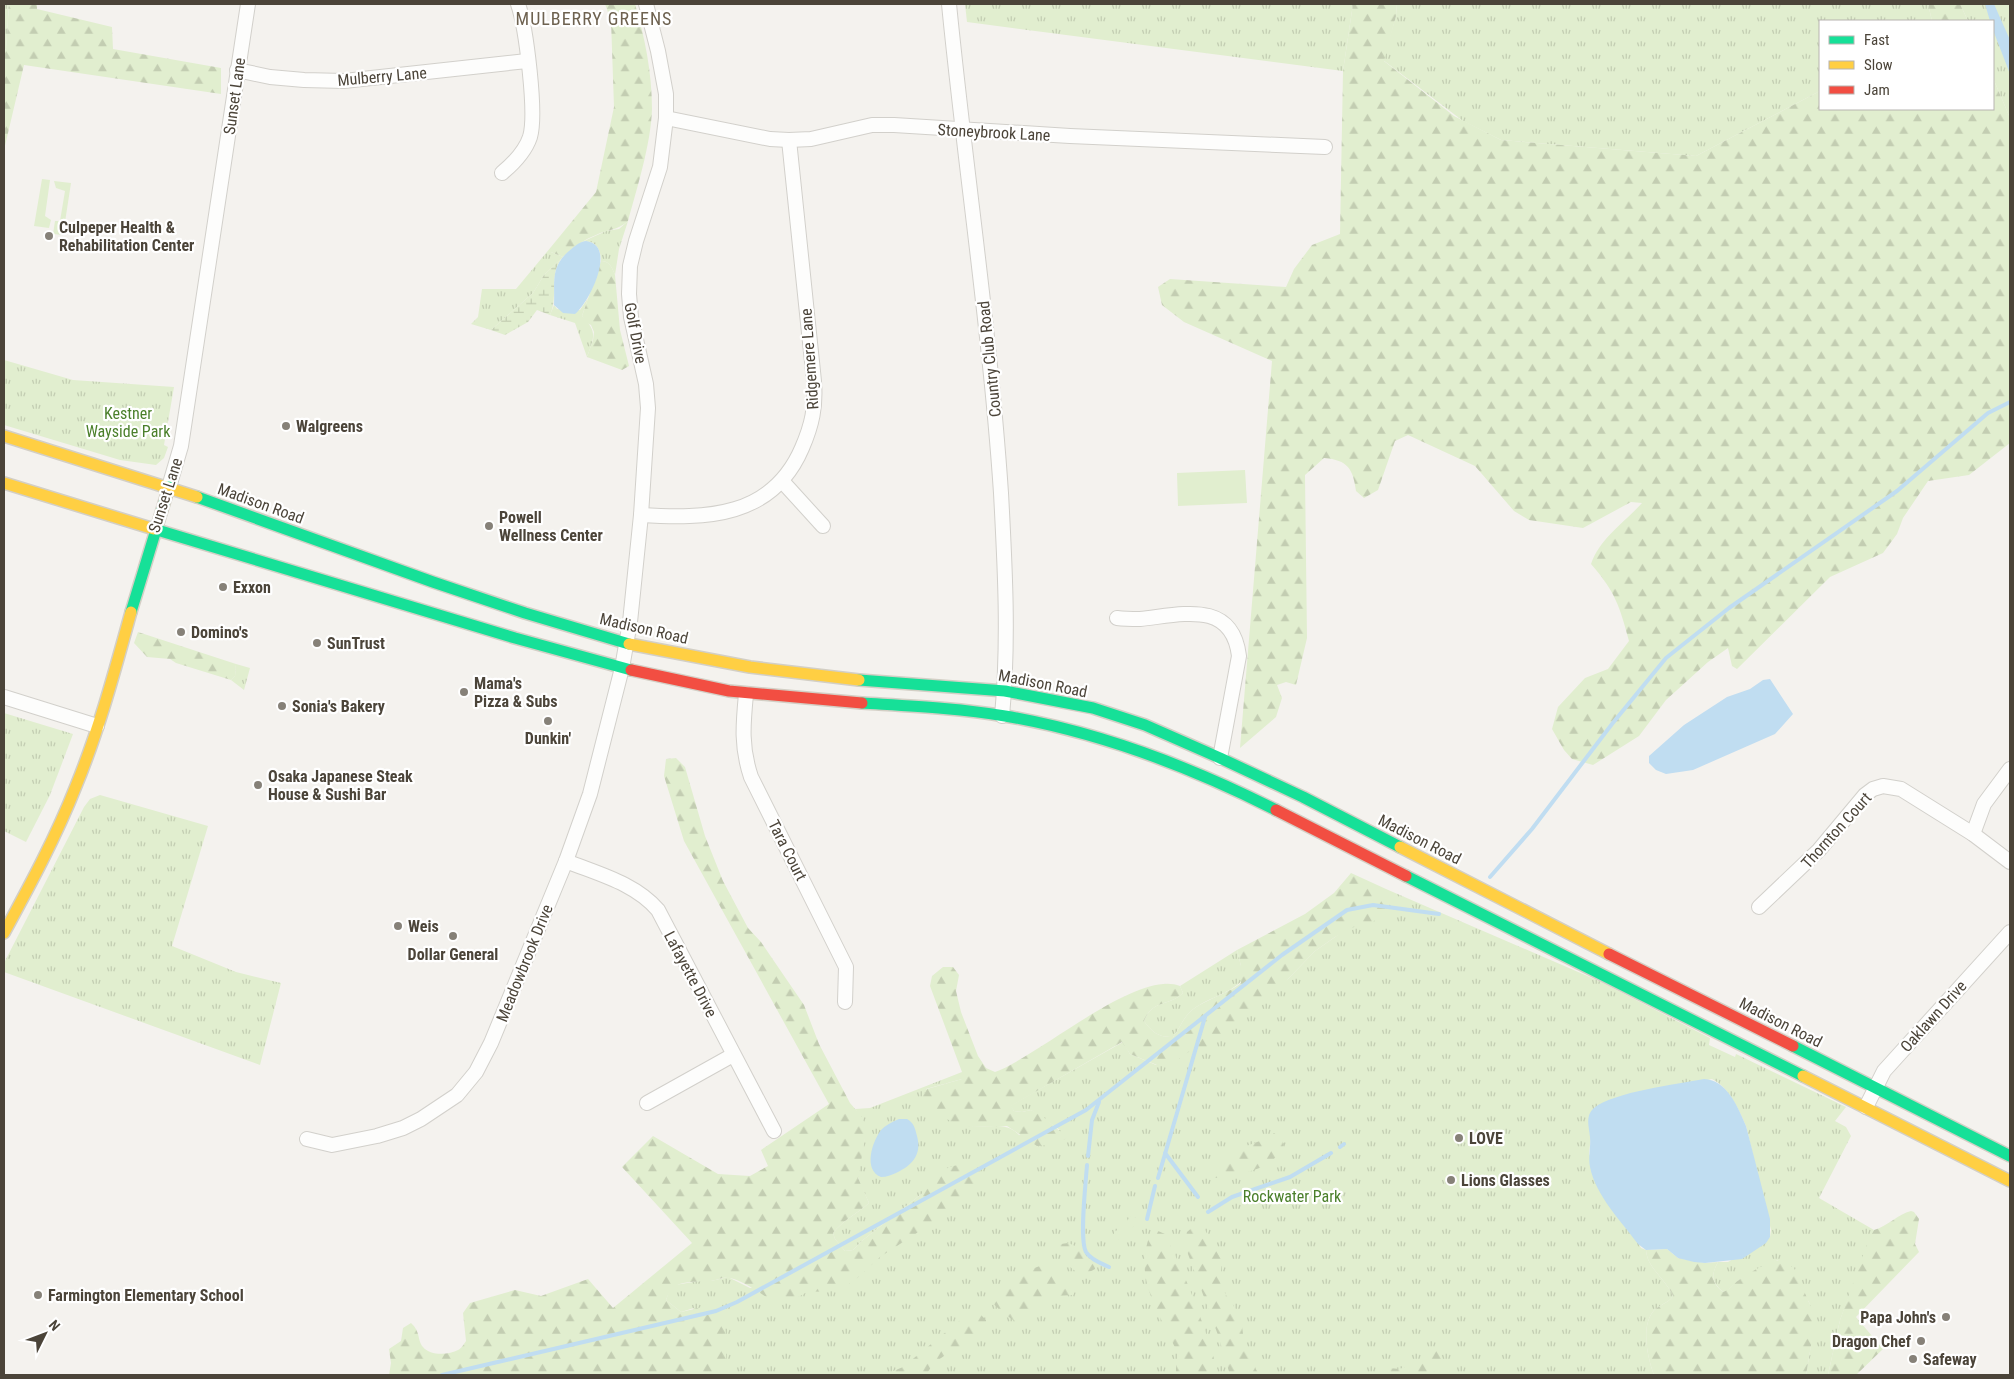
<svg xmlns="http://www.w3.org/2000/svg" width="2014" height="1379" font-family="'Roboto Condensed',sans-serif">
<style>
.grass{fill:url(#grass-tufts)}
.forest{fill:url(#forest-firs)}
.wetland{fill:url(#wetland-marsh)}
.garden{fill:#e1eecf}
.water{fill:#c0ddf1}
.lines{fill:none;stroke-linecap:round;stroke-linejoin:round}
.stream{stroke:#c0ddf1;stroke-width:4}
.street-casing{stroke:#d2d0cb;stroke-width:16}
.fast-casing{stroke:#d3cfc5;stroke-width:14}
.slow-casing{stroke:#d3cfc5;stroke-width:14}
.jam-casing{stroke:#d3cfc5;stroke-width:14}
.street{stroke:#fdfdfc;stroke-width:14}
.fast{stroke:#16e098;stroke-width:11}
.slow{stroke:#ffcf43;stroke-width:11}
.jam{stroke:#f24e42;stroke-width:11}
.poi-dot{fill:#868178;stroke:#fff;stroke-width:2}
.labels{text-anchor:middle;stroke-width:4.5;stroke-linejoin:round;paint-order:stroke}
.street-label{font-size:16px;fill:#4b4439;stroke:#fff}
.poi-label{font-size:16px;font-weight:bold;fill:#4b4439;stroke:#fff;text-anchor:start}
.park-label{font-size:16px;fill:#4a7f2a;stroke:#fff}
.neighbourhood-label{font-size:18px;letter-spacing:1px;fill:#6e6250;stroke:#fff}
</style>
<defs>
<pattern id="grass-tufts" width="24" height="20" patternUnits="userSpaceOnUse" patternTransform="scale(1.25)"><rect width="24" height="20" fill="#e1eecf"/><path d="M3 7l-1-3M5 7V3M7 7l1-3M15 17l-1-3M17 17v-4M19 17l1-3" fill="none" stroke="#c3cdb2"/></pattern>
<pattern id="forest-firs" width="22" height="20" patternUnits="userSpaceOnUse" patternTransform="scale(1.25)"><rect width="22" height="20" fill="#e1eecf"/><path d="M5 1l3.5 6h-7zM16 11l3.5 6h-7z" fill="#c3cdb2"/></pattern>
<pattern id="wetland-marsh" width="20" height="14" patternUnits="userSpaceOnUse" patternTransform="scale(1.25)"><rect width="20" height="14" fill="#e1eecf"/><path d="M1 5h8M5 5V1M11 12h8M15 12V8" fill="none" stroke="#c3cdb2"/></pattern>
</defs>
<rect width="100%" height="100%" fill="#f4f2ee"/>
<!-- grass -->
<g class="grass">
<polygon points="4,4 9,4 6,49 4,52"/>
<polygon points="965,4 1353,4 1343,71 967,22"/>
<polygon points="1397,4 1928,4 1932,21 1820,21 1820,91 1696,156 1501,140 1463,121 1383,60 1396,16"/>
<polygon points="1960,4 2010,4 2010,118 1993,78 1993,21 1968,21"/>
<path d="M628 221 619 249 615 275C612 267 609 261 601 261 601 249 595 239 582 242L606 231 619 229Z"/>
<polygon points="551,247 551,252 563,257 544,275 533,293 491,330 471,324 478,317 482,289 516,289"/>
<path d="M588 298 582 316C598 332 594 338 587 357L575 323 550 315 554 305 557 309 580 310Z"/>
<polygon points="4,360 73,380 174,387 164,445 168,447 164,458 156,465 120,460 4,425"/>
<polygon points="236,664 250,668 244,690 231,680 235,676"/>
<polygon points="4,713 73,734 50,795 26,842 4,831"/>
<polygon points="100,795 208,826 172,946 236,972 281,983 260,1065 4,972 4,963 84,807 90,799"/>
<path d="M1386 889 1599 981 1710 1038 1709 1045 1735 1057 1736 1054 1846 1107 1835 1121 1846 1127 1851 1136 1819 1198 1874 1230 1840 1320 1828 1375H1806C1810 1350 1816 1327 1809 1302L1778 1260 1739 1280 1727 1291 1723 1292C1711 1281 1711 1275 1718 1262H1728L1770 1237 1771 1230 1746 1126C1739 1110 1729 1087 1712 1079L1616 1098 1594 1108 1589 1154 1641 1248 1646 1250C1647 1268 1666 1279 1673 1296 1668 1304 1657 1305 1652 1313 1641 1329 1648 1359 1654 1375H656L694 1308 681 1312 666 1300 669 1291 675 1285 699 1281H711L728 1277 750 1288 848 1268 924 1192 863 1240 853 1250 845 1251 835 1239 833 1233C842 1221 858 1213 869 1203 866 1195 859 1185 858 1177 857 1150 876 1135 855 1109L870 1108 962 1072V1079L926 1089 973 1127C989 1127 1008 1122 1019 1135L1060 1130 1031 1110 1022 1112 1014 1111 1010 1106 1123 1042 1130 1054 1156 1065 1288 979 1315 951 1338 935Z"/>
<path d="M1237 950 1241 966V982C1226 995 1200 1001 1189 1013 1182 1020 1179 1030 1173 1037 1158 1037 1153 1033 1144 1021 1153 999 1168 1007 1183 993L1180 986Z"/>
</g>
<!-- forest -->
<g class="forest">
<polygon points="9,4 37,4 37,9 112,27 113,49 221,68 221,94 24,65 4,150 4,53 6,49"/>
<path d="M605 4H635C645 38 652 73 652 109 651 144 637 188 628 221 617 231 608 229 596 235 583 240 573 248 563 257L551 252V247L596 192 614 107 611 20Z"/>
<path d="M1353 4H1397L1396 16 1384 61 1454 116 1501 140 1696 156 1820 91V109H1993V78L2010 118V443L1969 475 1928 481 1903 518 1897 534 1883 553 1830 577 1737 669 1732 666 1728 648 1708 662 1666 700 1639 736 1593 765 1572 759 1564 750 1552 729 1558 707 1585 678 1608 669 1629 641C1620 607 1615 591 1591 564 1600 538 1624 523 1642 503L1631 502 1583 528 1529 520 1514 511 1475 466 1408 435 1395 441 1378 490 1364 498 1356 491C1353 469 1348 460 1324 458L1305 475 1307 638 1296 685 1286 682 1277 685 1282 698 1276 717 1240 748 1272 361 1184 322 1162 305 1158 287 1170 279 1286 287 1294 269 1312 245 1340 234 1343 71Z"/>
<polygon points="1928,4 1960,4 1968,21 1932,21"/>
<path d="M601 261C609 261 612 267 615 275L620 330 629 366 622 370 587 357 593 340 594 332 591 325 587 323 582 316Z"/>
<polygon points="138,632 236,664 235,676 231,680 176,663 170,659 147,657 134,643"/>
<path d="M676 758 685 767 705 836 723 881 748 928 761 942 804 1005 819 1044 850 1103 863 1118 866 1133 858 1178 869 1203C858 1213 842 1221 833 1233L835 1239 845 1251 853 1250 863 1240 924 1192 923 1186C945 1168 957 1156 984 1174L982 1187 969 1199 880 1257 853 1282 834 1291 807 1292 793 1300 782 1297 771 1300C760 1293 742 1280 730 1278 724 1276 717 1280 711 1281 691 1283 673 1278 666 1300L681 1312 707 1306 716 1307C732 1328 723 1351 728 1375H389L391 1363 389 1349 401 1341 403 1328 411 1323C421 1332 417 1340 423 1347 430 1356 449 1355 458 1350 461 1349 464 1344 466 1341L463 1313 470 1303 515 1290 541 1296 588 1279 613 1308 692 1243 622 1167 653 1136 718 1174 750 1176 768 1166 761 1150 829 1104 684 841 664 776 666 759Z"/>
<path d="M1351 873 1386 889 1390 899 1384 914 1374 921 1354 927 1335 937 1315 951 1287 980 1223 1032 1213 1043 1210 1051H1190L1172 1064 1157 1065 1130 1054 1122 1042 1011 1106 1014 1111 1022 1112 1031 1110 1041 1115 1068 1138 1049 1145 1037 1146 1007 1126 973 1127 957 1124 928 1110 922 1096 927 1089 962 1079V1072L930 986 932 976 943 967H953L959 975 956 991 961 1012 978 1056 986 1068 995 1072C1039 1056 1137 969 1180 986L1183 993C1168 1007 1153 999 1144 1021 1153 1033 1158 1037 1173 1037 1179 1030 1182 1020 1189 1013 1200 1001 1226 995 1241 983V966L1237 950 1305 914 1334 893Z"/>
<path d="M1274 1133 1280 1137 1284 1144C1274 1171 1240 1174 1216 1178L1212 1175 1210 1169 1230 1152 1268 1138Z"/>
<path d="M1911 1211 1914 1212 1919 1219 1915 1244 1919 1252 1856 1317 1883 1349 1856 1375H1828L1840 1320 1869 1238 1874 1230C1888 1226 1898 1214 1911 1211Z"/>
<polygon points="1131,1215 1138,1219 1136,1224 1118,1240 1114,1239 1114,1232 1124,1226"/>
<polygon points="1194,1226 1201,1226 1205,1230 1222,1261 1220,1282 1226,1295 1241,1317 1243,1334 1249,1356 1259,1375 1230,1375 1218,1335 1188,1254 1185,1241 1187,1232"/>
<path d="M1158 1231 1165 1234C1188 1280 1205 1327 1219 1375H1176V1364L1178 1354C1164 1321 1138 1287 1146 1249 1148 1239 1149 1235 1158 1231Z"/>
<path d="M1068 1243C1081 1247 1085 1256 1095 1264V1269C1076 1281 1066 1263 1056 1248L1061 1244Z"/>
<path d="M1667 1249 1678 1258 1705 1263 1718 1262C1711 1275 1711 1282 1723 1292 1730 1290 1733 1284 1739 1280 1747 1274 1771 1260 1781 1260L1794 1268 1811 1307 1814 1328 1806 1375H1654C1648 1359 1641 1329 1652 1313 1657 1305 1668 1304 1673 1296 1666 1279 1647 1268 1646 1250Z"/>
<path d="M1048 1263 1075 1291 1073 1295 1055 1296 1040 1306 1029 1310 1017 1322C1011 1320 991 1303 988 1297L991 1293 1016 1282 1029 1270Z"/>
<path d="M969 1313H979L986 1320 985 1333C970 1345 933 1355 927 1375H884L903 1367Z"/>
<path d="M1440 1348 1443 1370 1417 1375H1373C1381 1363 1392 1371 1403 1368Z"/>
</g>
<!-- wetland -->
<path class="wetland" d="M563 257C548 273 559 296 550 315L537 310 528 322 505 335 491 330 533 293 544 275Z"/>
<!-- garden -->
<g class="garden">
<polygon points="42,179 50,180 45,216 51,220 49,228 34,226"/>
<polygon points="54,181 71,183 63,235 53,234 55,221 60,221 65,191 56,188"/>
<polygon points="1245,470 1247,503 1178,506 1177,473"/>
</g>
<!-- water -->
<g class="water">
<polygon points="1985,4 1994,4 2010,40 2010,74 1993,30 1993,21 1990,21"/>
<path d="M586 241C618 245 589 303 575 314L563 313 554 305C555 283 550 267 569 251 575 246 579 242 586 241Z"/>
<polygon points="1770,679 1793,714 1775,734 1693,770 1666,774 1656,770 1649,763 1649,756 1684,725 1727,697 1750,689 1763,680"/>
<path d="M1704 1079C1727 1080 1738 1107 1746 1126L1770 1219V1237L1766 1243 1742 1259 1705 1263 1694 1262 1678 1258 1667 1249 1646 1250 1638 1244C1621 1221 1596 1196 1590 1167 1588 1156 1591 1147 1590 1137 1589 1126 1585 1116 1594 1108 1614 1092 1677 1084 1704 1079Z"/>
<path d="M899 1119H907C914 1123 915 1128 917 1136 922 1154 913 1165 896 1173 891 1175 887 1177 881 1177 863 1170 872 1142 881 1130 886 1125 892 1122 899 1119Z"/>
</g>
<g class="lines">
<!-- stream -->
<g class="stream">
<polyline points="1490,877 1532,829 1612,724 1666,658 1729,608 1897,491 1988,413 2010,402"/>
<polyline points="1340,1147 1344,1144"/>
<polyline points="1165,1153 1198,1197"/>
<polyline points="1088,1156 1092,1120 1099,1102"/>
<path d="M1087 1165C1086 1181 1079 1240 1086 1252 1091 1260 1101 1263 1109 1267"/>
<polyline points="1158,1178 1205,1017"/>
<polyline points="1208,1212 1232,1197 1290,1177 1331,1153"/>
<polyline points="1147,1219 1155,1186"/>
<polyline points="442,1375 716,1311 737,1302 1086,1110 1282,955 1347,910 1373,905 1439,914"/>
</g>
<defs>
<g id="street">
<path d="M949 4C965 167 990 329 1001 493 1005 567 1009 642 1002 716"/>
<polyline points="237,70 270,77 304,80 344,81 527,61"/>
<polyline points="666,118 770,139 789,140 811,139 872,125 894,125 1070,136 1325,147"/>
<path d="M502 173C514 163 525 152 530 137 537 114 526 27 518 4"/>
<polyline points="782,481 823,526"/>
<polyline points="169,487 181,446 248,4"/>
<path d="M641 515C706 519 772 518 802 448 812 425 816 407 814 381L789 140"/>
<path d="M1117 618C1125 619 1133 619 1140 619 1180 615 1232 599 1239 656L1220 758"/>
<path d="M746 694C743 725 741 747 751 777L846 967 845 1002"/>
<polyline points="4,697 97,726"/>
<polyline points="1973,834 1984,804 2010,769"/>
<path d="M566 861C598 874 635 883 658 910L774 1131"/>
<polyline points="1759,907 1819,850 1865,795 1873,789 1883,786 1901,789 1973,834 2010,862"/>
<polyline points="647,1103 733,1055"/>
<polyline points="1866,1107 1884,1071 2010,932"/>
<polyline points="307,1139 332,1145 377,1136 403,1128 421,1119 457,1095 476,1072 491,1043 566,861 590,794 622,668 630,622 641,515 648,408 646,384 631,317 629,294 630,266 636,241 660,167 666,118 666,94 658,51 646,4"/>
</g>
<g id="fast">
<polyline points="197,497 433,582 525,613 629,644"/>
<polyline points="154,529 515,638 631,670"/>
<polyline points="131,612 169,487"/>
<polyline points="859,680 1005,691 1093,708 1145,725 1220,758 1303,797 1400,847"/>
<path d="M862 703C910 706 958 708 1005 716 1099 732 1191 767 1276 810"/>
<polyline points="1406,876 1803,1076"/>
<polyline points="1793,1046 2010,1156"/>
</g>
<g id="slow">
<polyline points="4,436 197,497"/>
<polyline points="4,483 154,529"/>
<polyline points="629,644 750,667 859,680"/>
<polyline points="1400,847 1609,954"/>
<path d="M4 933C30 885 56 837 76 786 99 730 115 670 131 612"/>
<polyline points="1803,1076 2010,1181"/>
</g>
<g id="jam">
<polyline points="631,670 729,691 862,703"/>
<polyline points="1276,810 1406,876"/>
<polyline points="1609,954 1793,1046"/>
</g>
</defs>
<!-- street casing -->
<use href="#street" class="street-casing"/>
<!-- fast casing -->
<use href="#fast" class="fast-casing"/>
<!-- slow casing -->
<use href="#slow" class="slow-casing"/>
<!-- jam casing -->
<use href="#jam" class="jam-casing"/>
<!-- street -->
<use href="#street" class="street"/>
<!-- fast -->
<use href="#fast" class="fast"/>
<!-- slow -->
<use href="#slow" class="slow"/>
<!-- jam -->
<use href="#jam" class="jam"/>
</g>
<!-- markers -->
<g class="poi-dot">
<circle cx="49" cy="236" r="5"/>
<circle cx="286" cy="426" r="5"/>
<circle cx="489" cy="526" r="5"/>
<circle cx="223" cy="587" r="5"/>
<circle cx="181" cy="632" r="5"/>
<circle cx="317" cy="643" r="5"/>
<circle cx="464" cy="692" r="5"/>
<circle cx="282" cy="706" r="5"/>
<circle cx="548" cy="721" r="5"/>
<circle cx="258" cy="785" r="5"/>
<circle cx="398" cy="926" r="5"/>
<circle cx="453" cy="936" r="5"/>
<circle cx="1459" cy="1138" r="5"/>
<circle cx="1451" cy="1180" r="5"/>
<circle cx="38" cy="1295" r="5"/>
<circle cx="1946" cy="1317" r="5"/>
<circle cx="1921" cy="1341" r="5"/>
<circle cx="1913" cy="1359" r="5"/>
</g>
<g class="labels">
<!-- street labels -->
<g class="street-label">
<text transform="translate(382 76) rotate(-5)" y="6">Mulberry Lane</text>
<text transform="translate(234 96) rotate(-82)" y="6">Sunset Lane</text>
<text transform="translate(994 132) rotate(3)" y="6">Stoneybrook Lane</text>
<text transform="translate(636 333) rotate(79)" y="6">Golf Drive</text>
<text transform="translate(809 359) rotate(-94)" y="6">Ridgemere Lane</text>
<text transform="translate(989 359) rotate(-96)" y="6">Country Club Road</text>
<text transform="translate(165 495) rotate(-72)" y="6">Sunset Lane</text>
<text transform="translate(261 503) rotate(20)" y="6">Madison Road</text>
<text transform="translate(644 628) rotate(13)" y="6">Madison Road</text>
<text transform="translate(1043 683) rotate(11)" y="6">Madison Road</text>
<text transform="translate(1836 830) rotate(-48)" y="6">Thornton Court</text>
<text transform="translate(1420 839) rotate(27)" y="6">Madison Road</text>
<text transform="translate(788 850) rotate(63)" y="6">Tara Court</text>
<text transform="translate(524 963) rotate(-68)" y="6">Meadowbrook Drive</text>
<text transform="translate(691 974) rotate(62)" y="6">Lafayette Drive</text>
<text transform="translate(1933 1016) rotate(-48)" y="6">Oaklawn Drive</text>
<text transform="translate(1781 1022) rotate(27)" y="6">Madison Road</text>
</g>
<!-- poi labels -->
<g class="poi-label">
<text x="59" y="233">Culpeper Health &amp;<tspan x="59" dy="18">Rehabilitation Center</tspan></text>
<text x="296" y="432">Walgreens</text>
<text x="499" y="523">Powell<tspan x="499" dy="18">Wellness Center</tspan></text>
<text x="233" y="593">Exxon</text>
<text x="191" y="638">Domino's</text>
<text x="327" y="649">SunTrust</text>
<text x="474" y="689">Mama's<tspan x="474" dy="18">Pizza &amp; Subs</tspan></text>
<text x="292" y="712">Sonia's Bakery</text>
<text x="548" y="744" text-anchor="middle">Dunkin'</text>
<text x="268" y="782">Osaka Japanese Steak<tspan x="268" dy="18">House &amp; Sushi Bar</tspan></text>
<text x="408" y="932">Weis</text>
<text x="453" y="960" text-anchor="middle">Dollar General</text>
<text x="1469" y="1144">LOVE</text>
<text x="1461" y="1186">Lions Glasses</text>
<text x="48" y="1301">Farmington Elementary School</text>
<text x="1936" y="1323" text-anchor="end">Papa John's</text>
<text x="1911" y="1347" text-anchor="end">Dragon Chef</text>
<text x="1923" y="1365">Safeway</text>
</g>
<!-- park labels -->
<g class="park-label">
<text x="128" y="419">Kestner<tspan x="128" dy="18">Wayside Park</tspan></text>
<text x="1292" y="1202">Rockwater Park</text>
</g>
<!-- neighbourhood labels -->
<g class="neighbourhood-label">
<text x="594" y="25">MULBERRY GREENS</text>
</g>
</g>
<!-- border -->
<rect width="2014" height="1379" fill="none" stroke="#4b4439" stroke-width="10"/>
<!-- legend -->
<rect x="1819" y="20" width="175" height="90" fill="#ffffff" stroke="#b7b4b0"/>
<rect x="1829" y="36" width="25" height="8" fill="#16e098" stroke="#b7b4b0"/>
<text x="1864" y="45" font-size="15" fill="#4b4439">Fast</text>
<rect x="1829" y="61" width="25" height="8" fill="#ffcf43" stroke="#b7b4b0"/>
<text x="1864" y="70" font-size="15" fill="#4b4439">Slow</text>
<rect x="1829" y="86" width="25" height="8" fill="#f24e42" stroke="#b7b4b0"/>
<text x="1864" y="95" font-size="15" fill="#4b4439">Jam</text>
<!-- north arrow -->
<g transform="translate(45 1334) rotate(48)" stroke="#ffffff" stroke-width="4" paint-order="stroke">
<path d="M0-4L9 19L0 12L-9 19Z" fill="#4b4439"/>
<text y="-8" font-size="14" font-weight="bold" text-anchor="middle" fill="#4b4439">N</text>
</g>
</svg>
